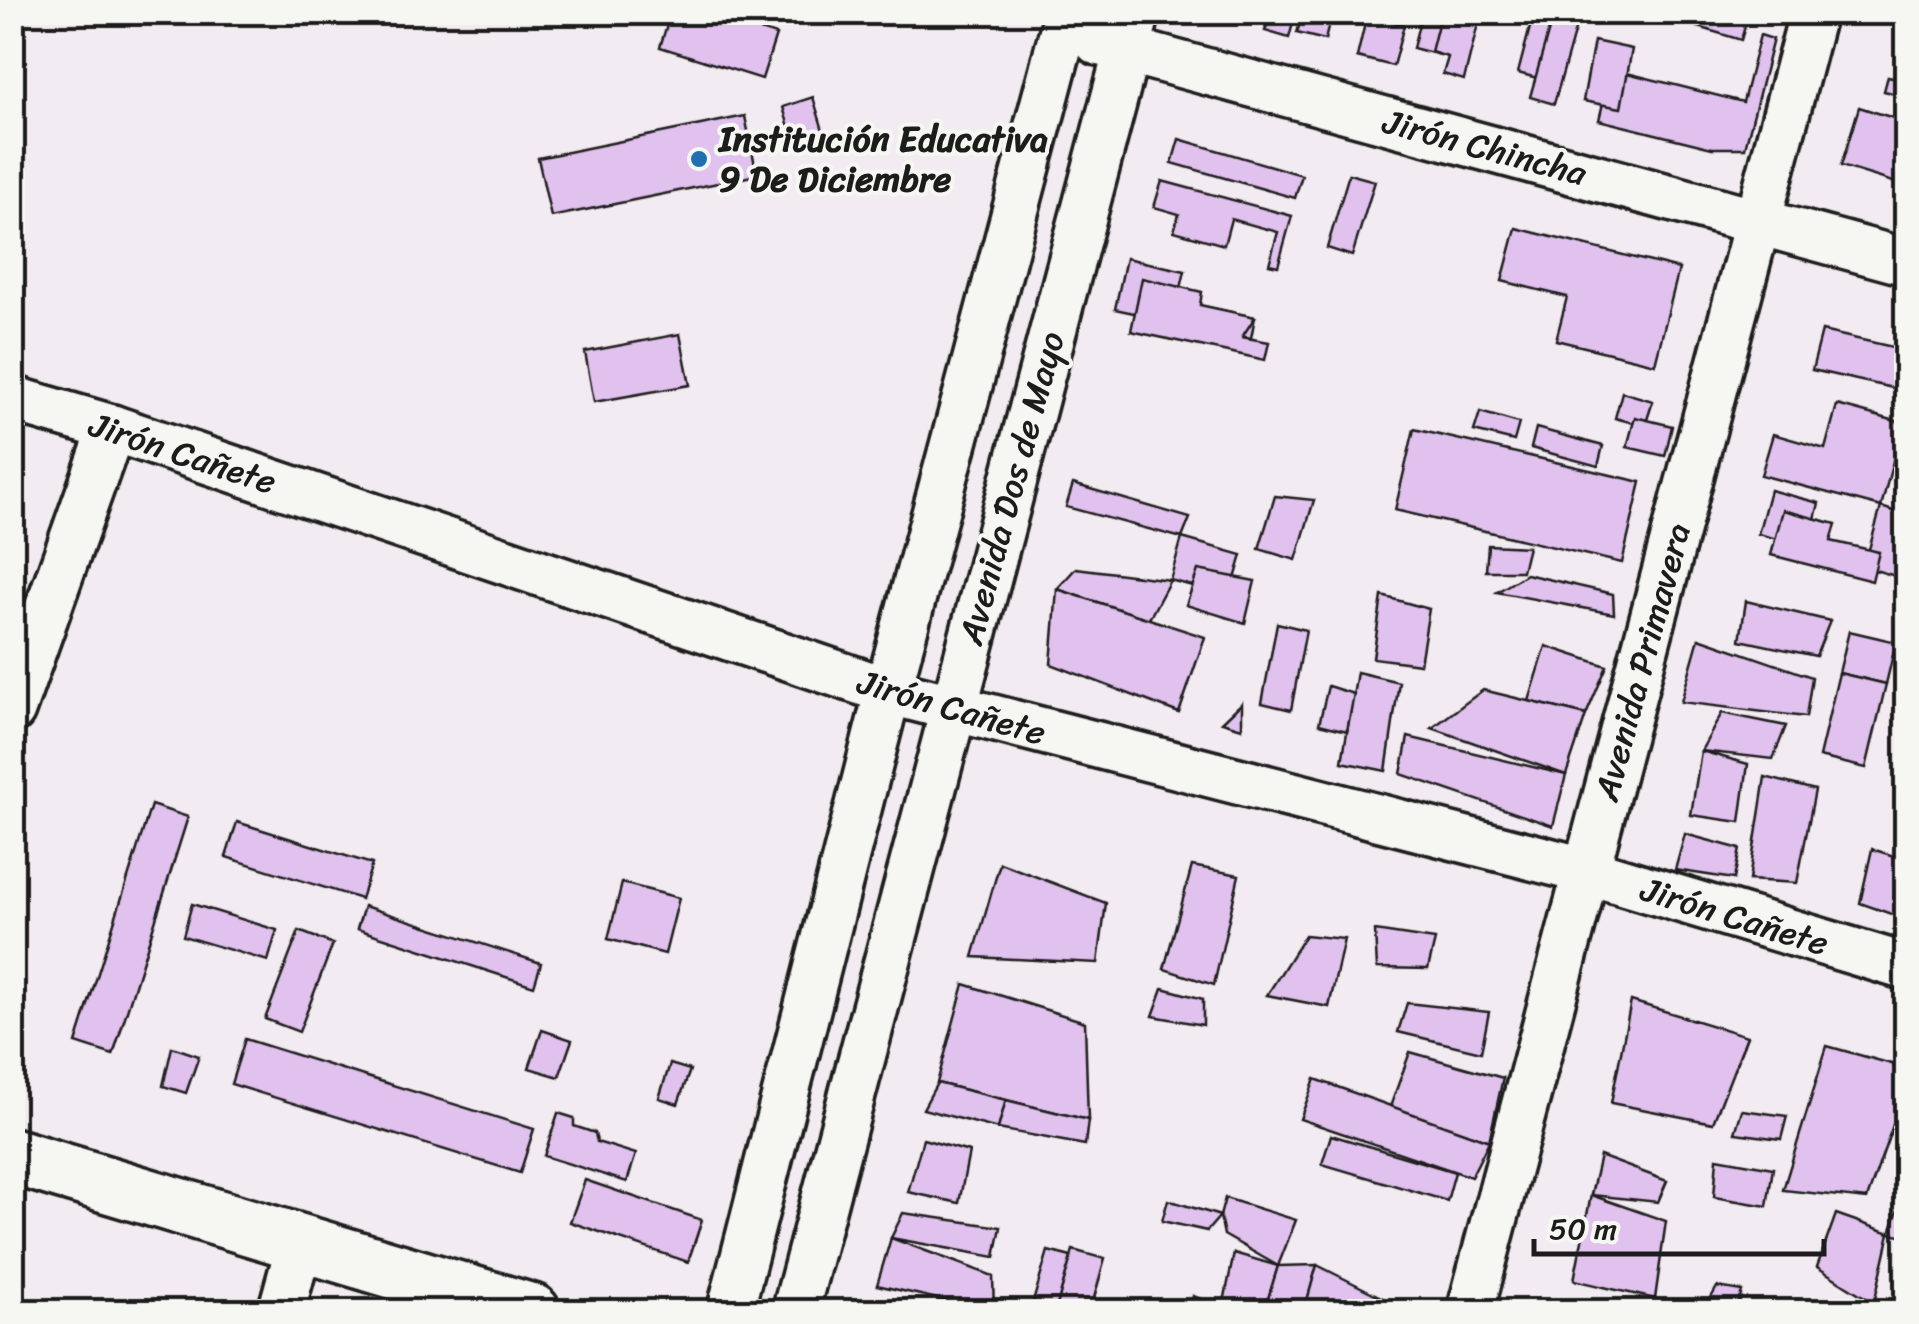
<svg xmlns="http://www.w3.org/2000/svg" width="1919" height="1324" font-family="Sriracha,sans-serif">
<style>
.building{fill:#e1c1ee;stroke:#1c1c1c;stroke-width:2.5}
.lines{fill:none;stroke-linecap:round;stroke-linejoin:round}
.minor-casing{stroke:#1c1c1c;stroke-width:52}
.tertiary-casing{stroke:#1c1c1c;stroke-width:62}
.minor{stroke:#f6f6f2;stroke-width:45}
.tertiary{stroke:#f6f6f2;stroke-width:55}
.poi-dot{fill:#1f6fb2;stroke:#f6f6f2;stroke-width:4}
.labels{text-anchor:middle;stroke-width:8;stroke-linejoin:round;paint-order:stroke}
.poi-label{font-size:35px;font-weight:bold;fill:#1c1c1c;stroke:#f6f6f2;text-anchor:start}
.street-label{font-size:35px;fill:#1c1c1c;stroke:#f6f6f2}
</style>
<rect width="100%" height="100%" fill="#f2ebf1"/>
<filter id="ink" filterUnits="userSpaceOnUse"><feTurbulence type="fractalNoise" baseFrequency=".01" numOctaves="2"/><feDisplacementMap in="SourceGraphic" scale="20" xChannelSelector="R" yChannelSelector="G"/><feConvolveMatrix kernelMatrix="1 2 1 2 8 2 1 2 1" color-interpolation-filters="sRGB"/></filter>
<g filter="url(#ink)">
<!-- building -->
<g class="building">
<polygon points="671,12 703,12 776,35 762,79 660,47"/>
<polygon points="1271,12 1296,12 1289,38 1265,31"/>
<polygon points="1303,12 1332,12 1325,40 1297,33"/>
<polygon points="1422,12 1459,12 1448,57 1413,48"/>
<polygon points="1441,12 1481,12 1464,80 1443,74 1448,57 1431,52"/>
<polygon points="1534,12 1563,12 1545,80 1518,73"/>
<polygon points="1554,12 1580,12 1554,104 1530,97"/>
<polygon points="1649,12 1737,12 1748,16 1741,40"/>
<polygon points="1367,15 1404,25 1393,66 1357,57"/>
<polygon points="1760,35 1773,39 1745,148 1712,148 1599,120 1611,69 1743,102"/>
<polygon points="1594,41 1632,49 1621,108 1583,101"/>
<polygon points="1888,76 1906,80 1905,96 1884,91"/>
<polygon points="813,97 825,137 795,147 783,107"/>
<polygon points="1859,107 1906,122 1906,186 1841,166"/>
<polygon points="745,116 757,175 551,217 538,158"/>
<polygon points="1179,139 1302,175 1295,198 1172,163"/>
<polygon points="1349,174 1375,181 1352,256 1327,248"/>
<polygon points="1162,181 1292,216 1278,266 1269,264 1278,232 1231,219 1224,245 1174,231 1179,214 1154,207"/>
<polygon points="1516,228 1679,269 1655,364 1556,340 1567,297 1502,281"/>
<polygon points="1126,258 1185,271 1178,301 1255,317 1251,338 1115,309"/>
<polygon points="1142,278 1202,292 1200,305 1255,317 1242,337 1269,342 1265,360 1131,331"/>
<polygon points="1822,331 1906,350 1906,391 1812,370"/>
<polygon points="680,334 690,385 594,402 585,352"/>
<polygon points="1622,392 1653,401 1645,426 1615,418"/>
<polygon points="1837,405 1903,423 1881,507 1761,475 1773,434 1825,449"/>
<polygon points="1480,412 1519,423 1514,441 1474,431"/>
<polygon points="1635,417 1672,426 1665,456 1627,447"/>
<polygon points="1536,428 1603,446 1598,466 1531,448"/>
<polygon points="1414,429 1641,482 1622,563 1395,510"/>
<polygon points="1073,484 1190,518 1182,538 1066,507"/>
<polygon points="1770,490 1819,503 1808,547 1758,534"/>
<polygon points="1275,496 1314,500 1296,560 1259,549"/>
<polygon points="1881,507 1906,515 1906,579 1864,567"/>
<polygon points="1783,510 1836,524 1831,541 1879,552 1872,581 1771,555"/>
<polygon points="1182,538 1242,555 1230,596 1170,580"/>
<polygon points="1488,545 1528,547 1522,571 1486,571"/>
<polygon points="1076,568 1170,580 1149,619 1057,589"/>
<polygon points="1198,570 1255,581 1245,623 1186,605"/>
<polygon points="1526,574 1613,594 1614,614 1497,592"/>
<polygon points="1057,589 1205,637 1179,713 1051,664"/>
<polygon points="1382,596 1429,609 1420,664 1373,658"/>
<polygon points="1746,601 1830,621 1816,656 1740,640"/>
<polygon points="1277,623 1306,630 1291,710 1262,703"/>
<polygon points="1849,631 1896,642 1886,684 1839,673"/>
<polygon points="1699,638 1812,677 1806,717 1681,702"/>
<polygon points="1546,646 1607,666 1586,715 1529,701"/>
<polygon points="1357,672 1399,682 1386,771 1342,762"/>
<polygon points="1839,673 1886,684 1866,768 1819,757"/>
<polygon points="1328,686 1354,694 1347,731 1319,724"/>
<polygon points="1483,690 1586,715 1566,775 1432,728"/>
<polygon points="1242,703 1242,728 1222,722"/>
<polygon points="1722,713 1786,726 1773,759 1701,751"/>
<polygon points="1408,737 1566,775 1553,826 1401,774"/>
<polygon points="1701,751 1748,764 1740,822 1691,815"/>
<polygon points="1765,777 1815,790 1797,883 1749,880"/>
<polygon points="151,805 188,817 113,1055 76,1043"/>
<polygon points="237,822 372,864 361,899 226,857"/>
<polygon points="1685,834 1740,849 1734,879 1675,870"/>
<polygon points="1872,849 1897,857 1894,915 1860,903"/>
<polygon points="1000,863 1106,903 1098,963 973,957"/>
<polygon points="1192,866 1239,875 1214,985 1164,969"/>
<polygon points="622,883 679,898 665,954 608,939"/>
<polygon points="192,904 277,930 268,961 183,936"/>
<polygon points="364,906 541,963 534,986 357,929"/>
<polygon points="299,931 333,944 299,1032 265,1019"/>
<polygon points="1375,931 1435,940 1428,969 1377,968"/>
<polygon points="1305,935 1344,939 1329,1007 1267,995"/>
<polygon points="964,984 1085,1022 1088,1120 937,1083"/>
<polygon points="1163,988 1203,999 1203,1025 1153,1016"/>
<polygon points="1631,1001 1747,1036 1713,1123 1611,1103"/>
<polygon points="1407,1003 1489,1012 1481,1052 1398,1032"/>
<polygon points="542,1030 572,1040 559,1077 529,1068"/>
<polygon points="245,1039 534,1129 520,1173 231,1084"/>
<polygon points="1827,1046 1906,1068 1906,1088 1867,1199 1783,1190"/>
<polygon points="172,1047 199,1056 186,1093 163,1086"/>
<polygon points="1410,1052 1503,1078 1489,1141 1390,1107"/>
<polygon points="670,1064 690,1070 678,1104 659,1098"/>
<polygon points="1315,1079 1489,1141 1471,1177 1300,1119"/>
<polygon points="937,1083 1006,1100 998,1129 923,1109"/>
<polygon points="1006,1100 1088,1120 1085,1145 998,1129"/>
<polygon points="1742,1110 1787,1116 1781,1139 1735,1133"/>
<polygon points="558,1113 574,1118 574,1126 595,1133 597,1142 636,1154 627,1182 544,1156"/>
<polygon points="1331,1135 1455,1172 1447,1201 1322,1164"/>
<polygon points="923,1139 969,1152 959,1203 908,1192"/>
<polygon points="1600,1156 1667,1181 1658,1202 1591,1195"/>
<polygon points="1717,1158 1773,1168 1767,1206 1714,1197"/>
<polygon points="585,1180 702,1220 688,1262 570,1222"/>
<polygon points="1906,1186 1906,1236 1890,1233"/>
<polygon points="1591,1195 1666,1221 1655,1299 1574,1280"/>
<polygon points="1225,1198 1296,1220 1278,1266 1224,1235 1220,1216"/>
<polygon points="1168,1200 1220,1216 1207,1231 1162,1221"/>
<polygon points="903,1213 1001,1227 995,1257 891,1238"/>
<polygon points="1836,1214 1890,1233 1874,1303 1817,1267"/>
<polygon points="891,1238 993,1276 994,1312 877,1285"/>
<polygon points="1073,1250 1105,1259 1090,1312 1055,1312"/>
<polygon points="1048,1251 1071,1257 1055,1312 1030,1312"/>
<polygon points="1234,1253 1278,1266 1264,1312 1222,1312"/>
<polygon points="1317,1265 1304,1312 1264,1312 1278,1266"/>
<polygon points="1317,1265 1411,1312 1317,1312 1305,1308"/>
<polygon points="1717,1287 1742,1291 1736,1312 1707,1305"/>
<polygon points="1193,1296 1215,1304 1213,1312 1189,1312"/>
</g>
<g class="lines">
<defs>
<g id="minor">
<polyline points="1098,42 1906,262"/>
<polyline points="12,399 112,428 888,691 1587,871 1906,967"/>
<polyline points="12,710 112,428"/>
<polyline points="281,1312 300,1243"/>
<polyline points="730,1312 888,691 1068,12"/>
<polyline points="795,1312 1137,12"/>
<polyline points="1470,1312 1813,12"/>
</g>
<polyline id="tertiary" points="12,1156 532,1312"/>
</defs>
<!-- minor casing -->
<use href="#minor" class="minor-casing"/>
<!-- tertiary casing -->
<use href="#tertiary" class="tertiary-casing"/>
<!-- minor -->
<use href="#minor" class="minor"/>
<!-- tertiary -->
<use href="#tertiary" class="tertiary"/>
</g>
</g>
<!-- markers -->
<circle class="poi-dot" cx="699" cy="159" r="10"/>
<g class="labels">
<!-- poi labels -->
<g class="poi-label">
<text x="719" y="151">Institución Educativa<tspan x="719" dy="40">9 De Diciembre</tspan></text>
</g>
<!-- street labels -->
<g class="street-label">
<text transform="translate(1485 147) rotate(15)" y="12">Jirón Chincha</text>
<text transform="translate(183 453) rotate(18)" y="12">Jirón Cañete</text>
<text transform="translate(1011 488) rotate(-75)" y="12">Avenida Dos de Mayo</text>
<text transform="translate(1642 662) rotate(-75)" y="12">Avenida Primavera</text>
<text transform="translate(952 707) rotate(16)" y="12">Jirón Cañete</text>
<text transform="translate(1735 916) rotate(17)" y="12">Jirón Cañete</text>
</g>
</g>
<!-- margin -->
<rect width="1919" height="1324" fill="none" stroke="#f6f6f2" stroke-width="50"/>
<rect x="25" y="25" width="1869" height="1274" fill="none" stroke="#1c1c1c" stroke-width="4" filter="url(#ink)"/>
<!-- scale -->
<path d="M1534 1239v15h290v-15" fill="none" stroke="#1c1c1c" stroke-width="5"/>
<text x="1549" y="1239" font-size="30" fill="#1c1c1c" stroke="#f6f6f2" stroke-width="8" paint-order="stroke">50 m</text>
</svg>
